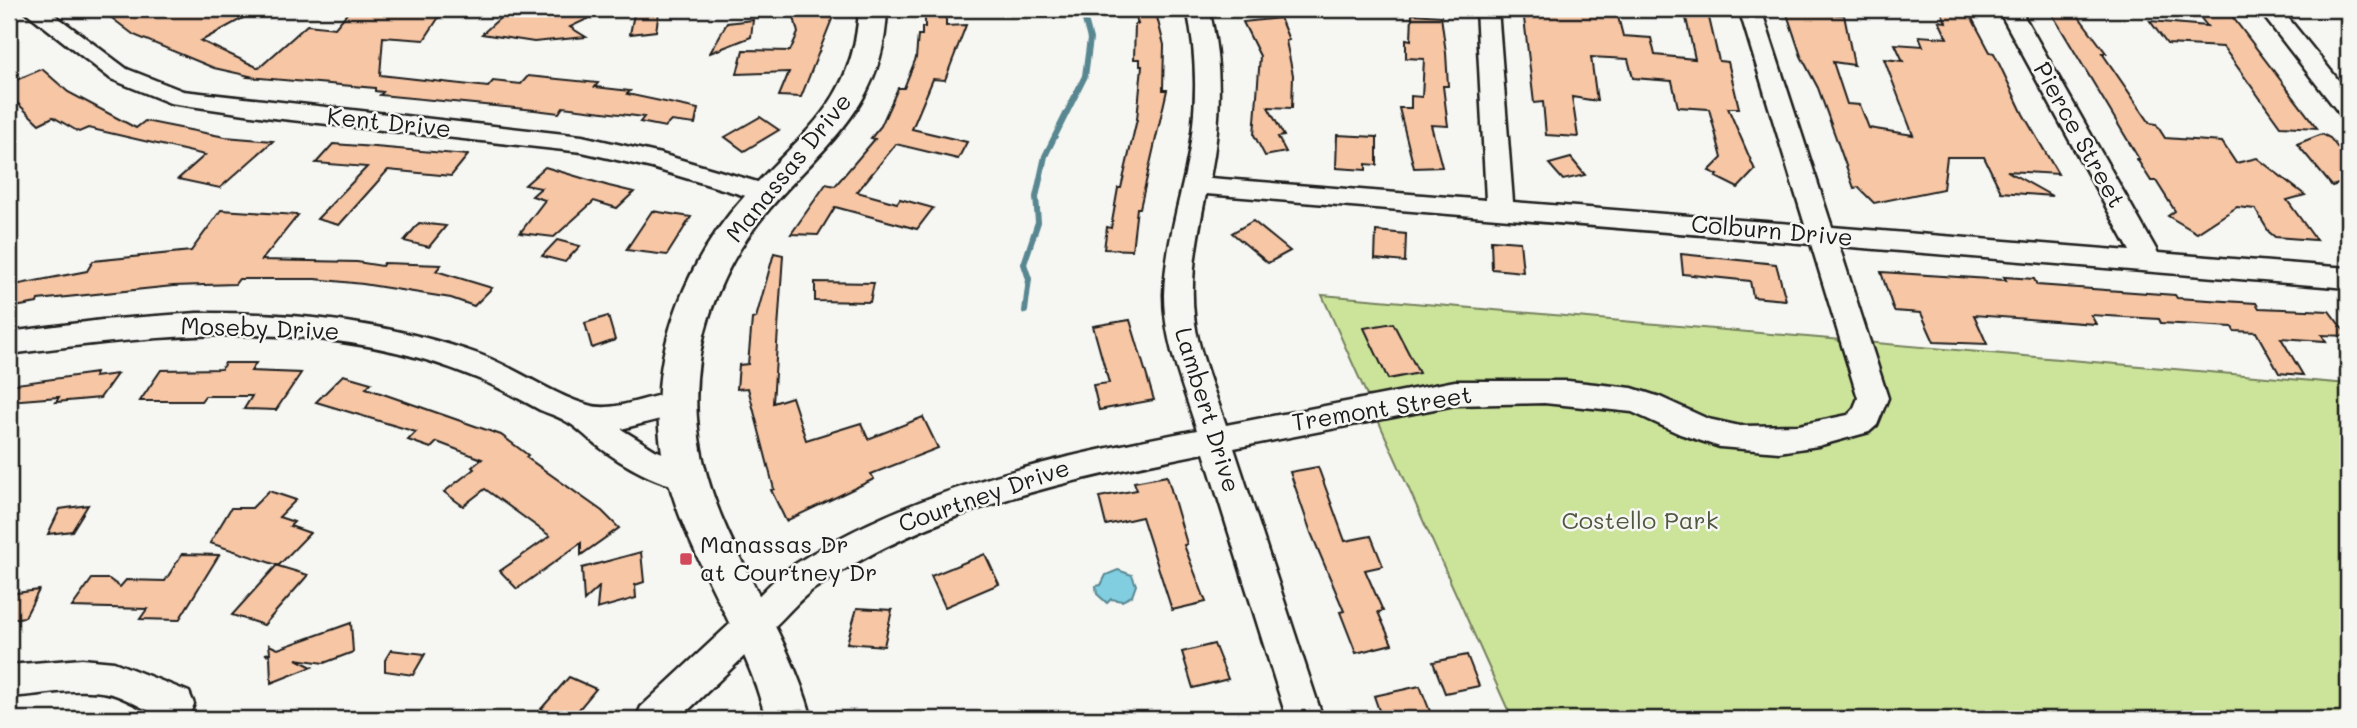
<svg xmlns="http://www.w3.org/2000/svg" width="2357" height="728" font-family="Mali,sans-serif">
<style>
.green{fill:#cbe49a;stroke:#74805b;stroke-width:2}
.water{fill:#80cedf;stroke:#588791;stroke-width:2}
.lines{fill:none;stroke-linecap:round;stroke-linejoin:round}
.stream{stroke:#588791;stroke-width:6}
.building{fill:#f6c6a5;stroke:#1c1c1c;stroke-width:2}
.minor-casing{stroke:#1c1c1c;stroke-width:5}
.major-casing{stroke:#1c1c1c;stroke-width:5}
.minor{fill:#f6f6f2;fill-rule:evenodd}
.major{fill:#f6f6f2;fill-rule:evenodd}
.poi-dot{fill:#d1495b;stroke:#f6f6f2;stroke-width:2.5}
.labels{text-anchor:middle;stroke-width:5;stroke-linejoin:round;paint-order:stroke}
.street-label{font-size:24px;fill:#1c1c1c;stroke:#f6f6f2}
.park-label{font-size:24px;fill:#515842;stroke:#f6f6f2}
.poi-label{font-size:24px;fill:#1c1c1c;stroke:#f6f6f2;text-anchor:start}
</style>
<rect width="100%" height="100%" fill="#f6f6f2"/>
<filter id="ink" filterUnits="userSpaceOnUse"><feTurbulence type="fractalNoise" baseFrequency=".0143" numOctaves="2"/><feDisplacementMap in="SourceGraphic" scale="14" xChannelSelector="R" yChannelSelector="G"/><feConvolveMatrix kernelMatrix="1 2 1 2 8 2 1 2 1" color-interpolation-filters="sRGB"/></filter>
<g filter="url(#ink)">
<!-- green -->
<polygon class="green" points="1322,295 2348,384 2348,719 1512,719"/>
<!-- water -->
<polygon class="water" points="1118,570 1132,575 1136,585 1132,596 1122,601 1111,599 1107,603 1097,594 1096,586 1101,585 1106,575"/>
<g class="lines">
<!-- stream -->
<polyline class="stream" points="1025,311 1029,279 1024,264 1038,222 1036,197 1045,156 1085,76 1090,39 1082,9"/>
</g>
<!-- building -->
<g class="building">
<polygon points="100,9 225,9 245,17 201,41 259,68 307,25 335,28 349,11 441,14 424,40 383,37 380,75 488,87 493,81 521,84 528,76 598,83 595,87 630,91 627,94 698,109 695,124 671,121 665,127 640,122 644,117 563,107 559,113 535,110 380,95 383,92 375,91 375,88 248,77 250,76 214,68 134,35"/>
<polygon points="510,9 608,9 570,27 586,37 534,42 482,34"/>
<polygon points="792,9 829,9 832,19 801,97 779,96 789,72 737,74 743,50 790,51 798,33"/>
<polygon points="925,9 946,9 946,26 966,25 945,80 933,79 912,129 967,142 958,159 896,144 857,192 897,203 900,199 933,208 917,229 835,207 818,235 791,234 826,184 835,186 875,139 871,138 881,126 898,88 904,88 916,58 918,35 922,35 922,27 925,27"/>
<polygon points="1133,9 1155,9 1164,45 1163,90 1167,90 1140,208 1137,208 1132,250 1104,249 1107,227 1111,228 1118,188 1121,188 1137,119 1142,66 1140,66 1140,59 1134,59 1135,24 1138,24"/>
<polygon points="1530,9 1616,9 1623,36 1651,38 1655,55 1695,59 1684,9 1707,9 1719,61 1728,62 1739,108 1728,108 1755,170 1738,188 1716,177 1718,175 1709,171 1722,158 1709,109 1678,107 1672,81 1633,78 1628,59 1591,57 1597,101 1572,97 1578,137 1546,135 1543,102 1534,103 1524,18 1532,18"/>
<polygon points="1940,9 1967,9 1990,52 1994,53 2023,114 2058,174 2007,171 2052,196 2001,192 1984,157 1947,157 1943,189 1874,203 1858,187 1854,188 1818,88 1801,56 1786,11 1844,15 1854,65 1833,62 1847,104 1860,105 1869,128 1913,135 1884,59 1903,61 1895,44 1923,46 1919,36 1947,38 1939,21 1946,22"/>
<polygon points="2049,9 2073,9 2106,53 2102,53 2150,123 2156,124 2165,138 2222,142 2236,163 2257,158 2305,195 2287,200 2316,240 2275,237 2269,232 2255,209 2237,207 2197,233 2168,216 2175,211 2156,181 2151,181 2137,159 2139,159"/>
<polygon points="659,12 656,31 630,34 634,14"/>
<polygon points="2197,13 2231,15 2317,128 2280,126 2223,47 2167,44 2150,21 2207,26"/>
<polygon points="1412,14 1441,16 1446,53 1448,86 1443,86 1448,126 1431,125 1442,167 1414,168 1399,108 1411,108 1411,96 1422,97 1424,59 1406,58 1406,39 1411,40"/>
<polygon points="1280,18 1289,40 1286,41 1293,75 1292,108 1268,107 1284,136 1278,137 1286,152 1265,156 1254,135 1260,56 1243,22"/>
<polygon points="753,20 751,37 710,53 727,23"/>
<polygon points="42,69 68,92 136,128 145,121 225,137 273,141 220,188 178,179 205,155 88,128 79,132 53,117 39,124 9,95 9,83"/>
<polygon points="760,117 779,130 744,151 725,137"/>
<polygon points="2322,134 2330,138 2348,161 2348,181 2332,186 2297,144"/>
<polygon points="1337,135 1377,137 1377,165 1366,164 1366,170 1336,168"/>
<polygon points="333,144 375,147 468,155 451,176 388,170 339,225 317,219 367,167 316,163"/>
<polygon points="1571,158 1585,175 1563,180 1549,164"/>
<polygon points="545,167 609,186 634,192 617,208 594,201 554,237 520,233 545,200 532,196 541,188 525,185"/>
<polygon points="221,210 298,215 262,260 357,262 382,266 384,263 441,265 436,271 492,288 474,306 451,298 363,284 315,279 239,279 235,284 173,286 38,300 37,303 9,308 9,286 87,271 93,261 191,251"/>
<polygon points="652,211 691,217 667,255 626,250"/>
<polygon points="1253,221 1290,251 1268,263 1232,233"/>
<polygon points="419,223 446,226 429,247 404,241"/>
<polygon points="1376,231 1406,234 1405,262 1375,259"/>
<polygon points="557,240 580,246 565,262 542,256"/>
<polygon points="1491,240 1520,242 1523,272 1492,269"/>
<polygon points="774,253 783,255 773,403 792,397 806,440 861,423 868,439 923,417 938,448 871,474 874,479 786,521 771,490 774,489 748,388 737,389 739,365 748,364 752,319 756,318"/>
<polygon points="1681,254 1776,264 1786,300 1753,297 1750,281 1683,274"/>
<polygon points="1881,272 2006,280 2004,277 2034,279 2037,285 2175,295 2177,298 2256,303 2259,308 2329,311 2348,336 2322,335 2326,341 2281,338 2303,375 2279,373 2256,332 2234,331 2232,327 2161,323 2159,319 2091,315 2096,324 1974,315 1987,344 1934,342 1921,313 1894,311"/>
<polygon points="815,282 874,283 870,302 815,301"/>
<polygon points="608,316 615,340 592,348 585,323"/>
<polygon points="1130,320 1154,400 1099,410 1093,385 1109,383 1093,326"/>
<polygon points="1393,323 1419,373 1388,379 1364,328"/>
<polygon points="225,363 256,363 251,371 301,373 276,410 244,409 252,396 205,396 201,401 140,401 161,370 221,369"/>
<polygon points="96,373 94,377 117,374 100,398 56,402 59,397 9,401 9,385"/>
<polygon points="343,375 371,383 366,388 501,435 528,455 526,457 602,511 619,528 581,555 581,543 517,589 500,571 550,536 485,489 463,506 444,492 474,469 472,467 482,459 437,442 431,448 408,440 416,432 316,402"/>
<polygon points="1318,467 1345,541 1371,536 1383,566 1365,570 1383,611 1378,612 1392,644 1356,653 1340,612 1344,611 1311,533 1290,472"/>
<polygon points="1167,476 1187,544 1184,545 1206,602 1172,610 1142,517 1106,525 1099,497 1137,490 1134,482"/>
<polygon points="269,491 296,500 279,517 294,522 290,526 310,533 278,566 308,575 264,625 232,615 277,565 210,543 231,508 252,508"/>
<polygon points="88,505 72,531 48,534 60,509"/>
<polygon points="641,552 644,582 635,585 636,598 597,609 599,587 584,601 582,568"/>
<polygon points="182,554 219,555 179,620 140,619 147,609 72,607 92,579 109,579 120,587 126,580 165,581"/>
<polygon points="985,554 999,584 945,607 931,576"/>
<polygon points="39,590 25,617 9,619 9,594"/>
<polygon points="857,608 892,610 884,646 847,643"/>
<polygon points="351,623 353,652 324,663 296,659 312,667 271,683 270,655 265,654 270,653 269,645 278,649"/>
<polygon points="1214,644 1228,679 1193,688 1182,652"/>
<polygon points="391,650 425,654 413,675 385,671 385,660"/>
<polygon points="1467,655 1479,686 1445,693 1433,662"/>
<polygon points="569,677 596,689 571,719 561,719 541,709"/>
<polygon points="1420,686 1433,719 1382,719 1374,696"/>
</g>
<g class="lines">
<defs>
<g id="minor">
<polygon points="22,9 47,9 127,69 183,91 582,136 661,154 775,187 779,193 775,199 766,202 652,168 582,152 273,118 170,103 111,79"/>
<path d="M1187 9H1209C1223 64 1221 122 1210 178L1486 200 1476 9H1498L1513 202 1805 225 1739 9H1761L1832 227 2130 251 1998 9H2020L2158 253 2348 268V288L1839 246 1888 398 1877 425 1869 432 1818 446 1779 452 1720 447 1680 434 1632 412 1544 403 1455 405 1234 448 1323 719H1287L1204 453C1068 480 934 508 817 587 801 597 788 614 774 627 743 658 711 688 679 719H636L641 707C676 674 711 642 746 609 760 595 775 577 792 566 915 487 1056 457 1197 430 1183 386 1164 342 1164 295 1165 254 1176 214 1185 174 1197 119 1199 64 1187 9ZM1206 194 1811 244 1858 398 1853 410 1848 415 1799 425 1740 426 1708 419 1660 397 1632 388 1568 381H1455L1226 425C1217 398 1206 371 1199 343 1186 294 1196 243 1206 194Z"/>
<polygon points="2258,9 2281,9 2348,92 2348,115 2339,113"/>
<path d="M197 313C295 312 389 322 481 355 518 369 551 394 588 405 623 415 658 386 688 396L692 404 688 412 621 429 655 450 698 467 703 476 698 485C669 495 617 461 594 443 586 437 578 428 569 423 560 417 550 414 540 410 520 399 500 388 479 379 328 315 166 334 9 354V332L102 320Z"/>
<path d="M82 659 114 662 189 692 194 704 189 716C163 726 137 701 112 694 80 686 42 695 9 697V665Z"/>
</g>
<path id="major" d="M859 9H887C884 108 824 144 766 213 716 273 689 351 698 429 709 535 785 617 812 719H766C741 618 667 534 659 428 653 343 688 259 744 197 802 132 854 103 859 9Z"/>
</defs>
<!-- minor casing -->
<use href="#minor" class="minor-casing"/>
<!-- major casing -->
<use href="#major" class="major-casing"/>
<!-- minor -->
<use href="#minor" class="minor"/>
<!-- major -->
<use href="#major" class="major"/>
</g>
</g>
<!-- markers -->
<rect class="poi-dot" x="679" y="552" width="14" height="14" rx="3.5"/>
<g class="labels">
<!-- street labels -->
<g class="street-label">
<text transform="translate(389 123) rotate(6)" y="8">Kent Drive</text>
<text transform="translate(2079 135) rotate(61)" y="8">Pierce Street</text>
<text transform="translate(789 168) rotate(-51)" y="8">Manassas Drive</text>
<text transform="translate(1772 231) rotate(5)" y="8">Colburn Drive</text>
<text transform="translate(260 329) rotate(2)" y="8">Moseby Drive</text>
<text transform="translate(1382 409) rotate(-9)" y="8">Tremont Street</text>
<text transform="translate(1207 410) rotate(73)" y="8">Lambert Drive</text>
<text transform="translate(984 496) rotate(-19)" y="8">Courtney Drive</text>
</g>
<!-- park labels -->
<g class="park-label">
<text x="1640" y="529">Costello Park</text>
</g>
<!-- poi labels -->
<g class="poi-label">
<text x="700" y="553">Manassas Dr<tspan x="700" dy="28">at Courtney Dr</tspan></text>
</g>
</g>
<!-- margin -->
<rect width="2357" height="728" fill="none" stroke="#f6f6f2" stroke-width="35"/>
<rect x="18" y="18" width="2322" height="693" fill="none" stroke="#1c1c1c" stroke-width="2.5" filter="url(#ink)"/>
</svg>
